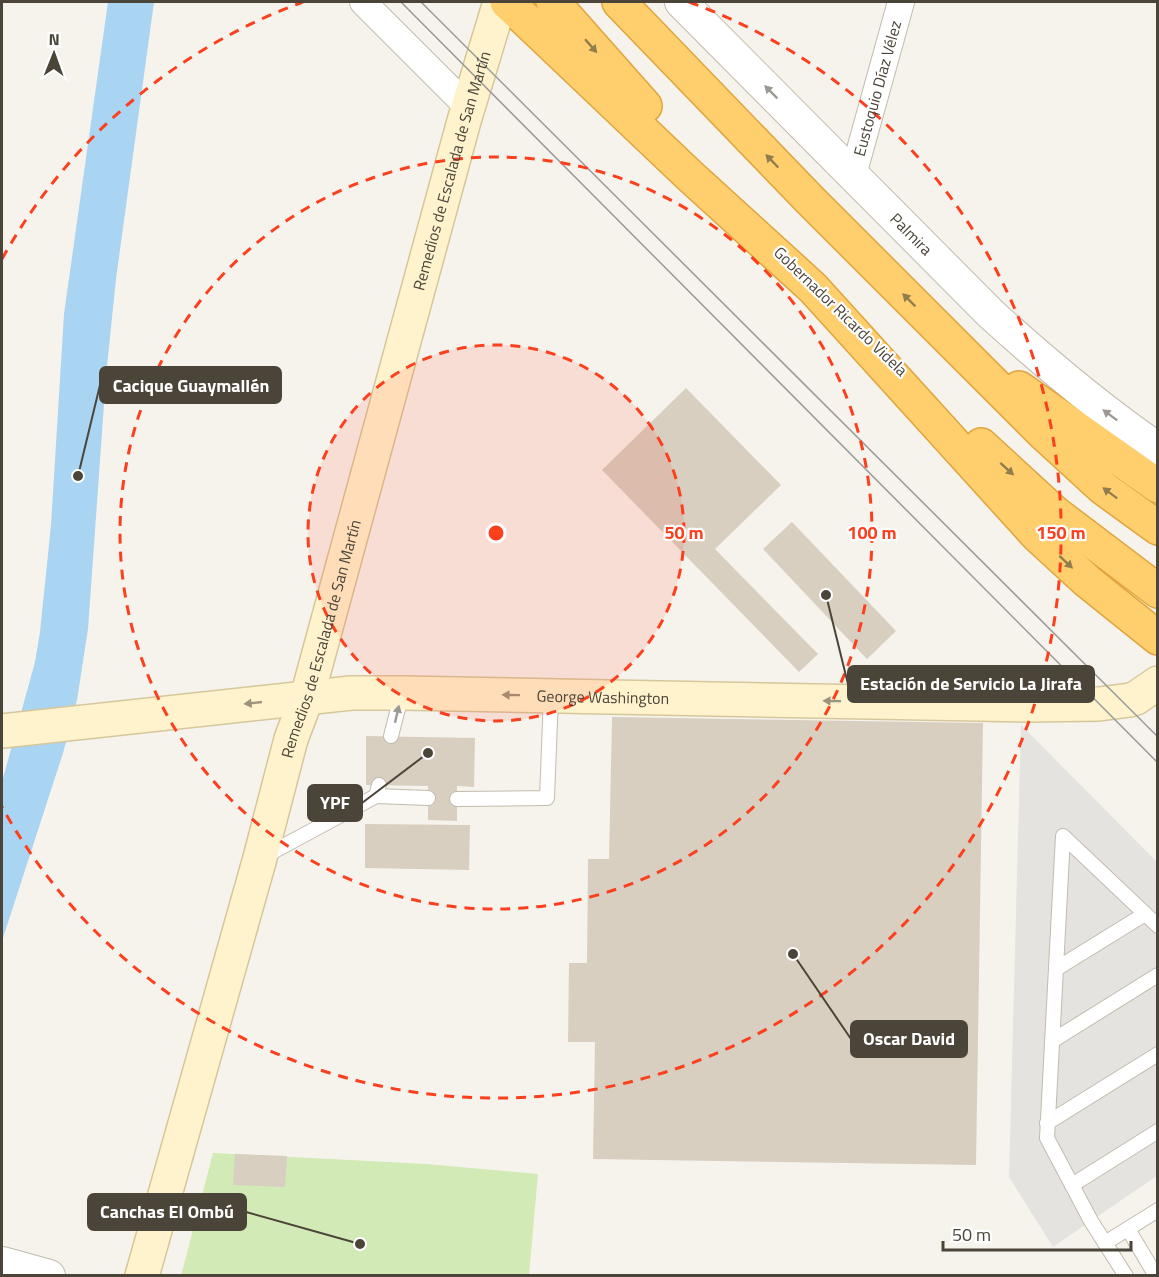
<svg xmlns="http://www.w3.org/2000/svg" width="1159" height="1277" font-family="'Titillium Web',sans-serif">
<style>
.green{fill:#d2eab5}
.parking{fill:#e5e3e0}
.water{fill:#a9d4f2}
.building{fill:#d8cfc1}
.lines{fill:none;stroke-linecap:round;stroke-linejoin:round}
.service-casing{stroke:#c2bbae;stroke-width:16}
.minor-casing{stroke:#c2bbae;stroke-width:28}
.tertiary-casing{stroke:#c2bbae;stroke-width:34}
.secondary-casing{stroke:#d6c79b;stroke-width:36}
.motorway-casing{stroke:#e0a43c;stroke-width:36}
.service{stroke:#fff;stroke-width:14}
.minor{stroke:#fff;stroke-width:26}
.tertiary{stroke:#fff;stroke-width:32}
.secondary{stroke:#fff3cd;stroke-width:33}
.motorway{stroke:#ffcf6e;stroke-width:33}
.tram{stroke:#9a9a9a;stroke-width:1.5}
.oneway{fill:#937c4e}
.oneway2{fill:#9c9892}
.oneway3{fill:#9c937c}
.ring{fill:none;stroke:#fc3f1d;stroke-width:3;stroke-dasharray:10 8}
.labels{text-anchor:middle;stroke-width:4.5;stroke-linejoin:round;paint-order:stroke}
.street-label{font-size:16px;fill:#4b4439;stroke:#fff}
.centre{fill:#fc3f1d;stroke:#fff;stroke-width:3}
.ring-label{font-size:18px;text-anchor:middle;font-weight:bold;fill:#fc3f1d;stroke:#fff;stroke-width:4.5;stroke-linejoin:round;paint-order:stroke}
.leader{fill:none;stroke:#4b4439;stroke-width:2}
.callout-dot{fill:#4b4439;stroke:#fff;stroke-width:2}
.callout{fill:#4b4439;stroke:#4b4439;stroke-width:2}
.callout-label{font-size:18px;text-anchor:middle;font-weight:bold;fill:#fff}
</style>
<rect width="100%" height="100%" fill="#f6f3ec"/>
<!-- green -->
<polygon class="green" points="213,1153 426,1164 538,1174 529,1275 181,1276"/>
<!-- parking -->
<polygon class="parking" points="1021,725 1157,862 1158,1175 1053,1247 1009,1177"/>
<!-- water -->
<polygon class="water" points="108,2 154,2 116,279 106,376 88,629 77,700 63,753 2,941 2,782 35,662 40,632 51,525 64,314"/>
<!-- building -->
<g class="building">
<polygon points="686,388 781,485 715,549 818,654 799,672 602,470"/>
<polygon points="792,522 896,631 867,659 763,549"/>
<polygon points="612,717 983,723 976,1165 593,1159 595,1042 568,1042 569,963 587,963 588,859 609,859"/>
<polygon points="366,736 475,738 474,787 457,786 457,821 428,820 428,786 366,785"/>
<polygon points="365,824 470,825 469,870 365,868"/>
<polygon points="235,1154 287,1156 285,1187 233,1185"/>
</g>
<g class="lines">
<defs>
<g id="service">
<polyline points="391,736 402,693"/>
<polyline points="376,796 428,798"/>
<polyline points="457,799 547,798 551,696"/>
<polyline points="265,856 376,796 379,785"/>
<polyline points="1056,969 1145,914"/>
<polyline points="1052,1041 1158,975"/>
<polyline points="1047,1123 1158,1054"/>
<polyline points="1072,1185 1158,1131"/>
<polyline points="1128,1229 1156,1276"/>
<polyline points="1105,1243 1158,1210"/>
<polyline points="1126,1276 1091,1221 1047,1138 1063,836 1158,926"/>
</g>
<g id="minor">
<polyline points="363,2 468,107"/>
<path id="s1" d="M853 175 901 2"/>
</g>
<g id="tertiary">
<path id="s2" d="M681 2 991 314C1044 362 1098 408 1158 449"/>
<polyline points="2,1263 49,1276"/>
</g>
<g id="secondary">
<path id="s3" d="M2 731 351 693H402L1026 705 1099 704 1130 700 1136 698 1158 683"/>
<path id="s4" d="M142 1276 260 858 291 739 307 697 464 121 500 2"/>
</g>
<g id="motorway">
<polyline points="507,2 689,175 813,288 1037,535 1087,581 1158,638"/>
<polyline points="553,2 645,106"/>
<polyline points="619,2 810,200 1043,433 1103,488 1158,528"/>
<polyline points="1019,388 1158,486"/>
<polyline points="981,445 1055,513 1158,591"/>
</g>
</defs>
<!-- service casing -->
<use href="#service" class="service-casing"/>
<!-- minor casing -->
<use href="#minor" class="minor-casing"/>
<!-- tertiary casing -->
<use href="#tertiary" class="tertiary-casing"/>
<!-- secondary casing -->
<use href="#secondary" class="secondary-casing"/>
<!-- motorway casing -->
<use href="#motorway" class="motorway-casing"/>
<!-- service -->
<use href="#service" class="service"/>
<!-- minor -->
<use href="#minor" class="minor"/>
<!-- tertiary -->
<use href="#tertiary" class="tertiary"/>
<!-- secondary -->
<use href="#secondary" class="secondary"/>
<!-- motorway -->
<use href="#motorway" class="motorway"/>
<!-- tram -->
<g class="tram">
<polyline points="401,2 1158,763"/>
<polyline points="421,2 1158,737"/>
</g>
</g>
<!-- one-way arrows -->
<defs><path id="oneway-solid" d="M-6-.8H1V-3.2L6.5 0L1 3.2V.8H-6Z" transform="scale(1.5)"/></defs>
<g class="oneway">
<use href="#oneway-solid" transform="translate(591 46) rotate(49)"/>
<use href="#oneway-solid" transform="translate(772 161) rotate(-134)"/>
<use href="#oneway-solid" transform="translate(909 300) rotate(-135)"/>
<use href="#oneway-solid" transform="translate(1007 469) rotate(42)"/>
<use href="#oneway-solid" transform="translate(1110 493) rotate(-143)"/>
<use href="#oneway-solid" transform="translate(1066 562) rotate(43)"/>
</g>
<g class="oneway2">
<use href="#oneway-solid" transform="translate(771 92) rotate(-135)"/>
<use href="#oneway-solid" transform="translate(1110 415) rotate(-143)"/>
<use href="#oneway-solid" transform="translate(397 714) rotate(-77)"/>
</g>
<g class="oneway3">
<use href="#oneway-solid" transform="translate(511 695) rotate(-179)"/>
<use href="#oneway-solid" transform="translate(832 701) rotate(-179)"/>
<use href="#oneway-solid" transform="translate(253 703) rotate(174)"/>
</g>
<!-- distance rings -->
<circle cx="496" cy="533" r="188" fill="#fc3f1d" fill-opacity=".12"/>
<g class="ring">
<circle cx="496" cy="533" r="188"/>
<circle cx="496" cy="533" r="376"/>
<path d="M2 259A565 565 0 0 1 303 2M689 2A565 565 0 1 1 2 807"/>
</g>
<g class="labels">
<!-- street labels -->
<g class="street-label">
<text dy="6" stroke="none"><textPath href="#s1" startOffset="90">Eustoquio Díaz Vélez</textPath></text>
<text dy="6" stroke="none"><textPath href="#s4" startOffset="1148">Remedios de Escalada de San Martín</textPath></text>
<text dy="6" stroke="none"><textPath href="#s2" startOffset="327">Palmira</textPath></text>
<text transform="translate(841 311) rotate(44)" y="6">Gobernador Ricardo Videla</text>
<text dy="6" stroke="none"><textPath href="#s4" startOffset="662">Remedios de Escalada de San Martín</textPath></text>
<text dy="6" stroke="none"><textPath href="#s3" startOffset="603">George Washington</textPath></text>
</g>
</g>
<circle cx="496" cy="533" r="9" class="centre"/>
<g class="ring-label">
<text x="684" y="539">50 m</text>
<text x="872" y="539">100 m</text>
<text x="1061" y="539">150 m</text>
</g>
<!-- callouts -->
<path class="leader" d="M78 476L100 385M826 595L848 684M428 753L362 803M793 954L851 1039M360 1244L246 1212"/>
<g class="callout-dot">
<circle cx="78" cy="476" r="6"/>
<circle cx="826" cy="595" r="6"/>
<circle cx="428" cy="753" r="6"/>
<circle cx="793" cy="954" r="6"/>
<circle cx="360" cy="1244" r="6"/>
</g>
<g class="callout">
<rect x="100" y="367" width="181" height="36" rx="6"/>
<rect x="848" y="666" width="246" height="36" rx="6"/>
<rect x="308" y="785" width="54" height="36" rx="6"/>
<rect x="851" y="1021" width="116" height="36" rx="6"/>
<rect x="88" y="1194" width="158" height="36" rx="6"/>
</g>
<g class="callout-label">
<text x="191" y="392">Cacique Guaymallén</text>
<text x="971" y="690">Estación de Servicio La Jirafa</text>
<text x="335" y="809">YPF</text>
<text x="909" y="1045">Oscar David</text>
<text x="167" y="1218">Canchas El Ombú</text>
</g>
<!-- border -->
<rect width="1159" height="1277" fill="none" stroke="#4b4439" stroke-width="6"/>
<!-- north arrow -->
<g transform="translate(54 54) rotate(1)" stroke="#ffffff" stroke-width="4.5" paint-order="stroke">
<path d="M0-4.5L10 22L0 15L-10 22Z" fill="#4b4439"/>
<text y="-9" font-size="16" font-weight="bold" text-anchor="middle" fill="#4b4439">N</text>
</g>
<!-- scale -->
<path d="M943 1241v9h188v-9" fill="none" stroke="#4b4439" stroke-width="3"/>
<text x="952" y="1241" font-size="18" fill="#4b4439" stroke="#ffffff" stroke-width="4.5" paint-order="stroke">50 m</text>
</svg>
